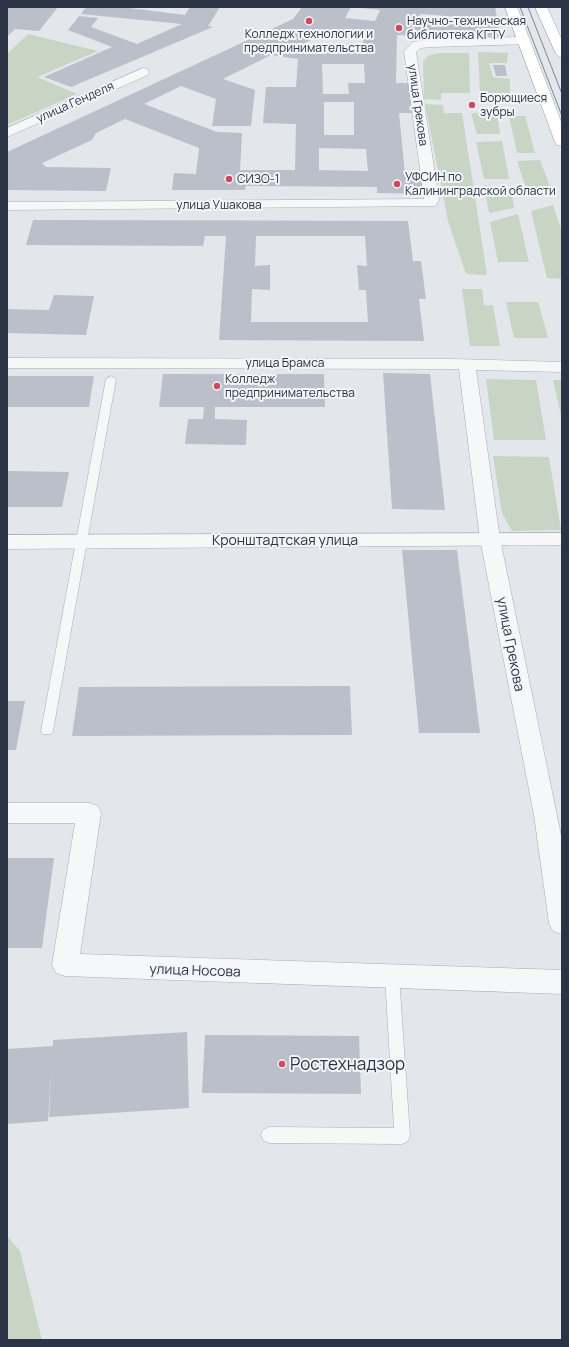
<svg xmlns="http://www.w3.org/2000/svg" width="569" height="1347" font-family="Manrope,sans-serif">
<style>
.green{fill:#c8d5c4}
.building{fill:#babfc9;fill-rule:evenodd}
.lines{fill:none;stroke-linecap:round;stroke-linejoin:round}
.service-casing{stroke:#a8adb6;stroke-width:1}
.minor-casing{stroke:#a8adb6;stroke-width:1}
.tertiary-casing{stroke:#a8adb6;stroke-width:1}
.primary-casing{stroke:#a2aab7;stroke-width:1}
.service{fill:#f6f7f9;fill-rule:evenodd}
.minor{fill:#f6f7f9;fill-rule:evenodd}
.tertiary{fill:#f6f7f9;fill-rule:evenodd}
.primary{fill:#fff;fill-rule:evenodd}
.tram{stroke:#7c8695;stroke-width:1}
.poi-dot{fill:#cf4a5d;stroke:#f3f5f8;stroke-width:1.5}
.labels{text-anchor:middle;stroke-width:4;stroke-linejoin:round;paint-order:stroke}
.far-poi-label{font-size:12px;fill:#2b3444;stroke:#f3f5f8;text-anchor:start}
.far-street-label{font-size:12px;fill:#2b3444;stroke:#f3f5f8}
.street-label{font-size:14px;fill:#2b3444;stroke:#f3f5f8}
.near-poi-label{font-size:17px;fill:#2b3444;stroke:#f3f5f8;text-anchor:start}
</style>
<rect width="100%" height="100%" fill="#e3e6eb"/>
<!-- green -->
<g class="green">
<polygon points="28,34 98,51 37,77 77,94 7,125 7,54"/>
<polygon points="478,52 508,53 507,63 489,63 493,77 510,79 510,93 480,93"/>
<polygon points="438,53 469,53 470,93 441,93 441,100 424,99 423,61 428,56"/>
<polygon points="425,104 443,105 444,113 462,113 487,275 466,274 448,221"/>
<polygon points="471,113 497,113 500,134 477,134"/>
<polygon points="509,116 525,116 535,153 517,153"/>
<polygon points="502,141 509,179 484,179 476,142"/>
<polygon points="540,160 553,195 525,185 517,161"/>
<polygon points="484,185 511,188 514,208 489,213"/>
<polygon points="553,205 562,232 562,279 547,278 531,211"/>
<polygon points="518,214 529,262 498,262 490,222"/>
<polygon points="462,289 482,289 484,305 493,305 500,346 470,346"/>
<polygon points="506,302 538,302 548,338 514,338"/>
<polygon points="486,379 536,380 546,440 494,440"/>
<polygon points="553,380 562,380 562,420"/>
<polygon points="493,456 549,457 561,530 512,531 502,513"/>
<polygon points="7,1236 20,1251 42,1340 7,1340"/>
</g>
<!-- building -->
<g class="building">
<polygon points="7,7 58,7 39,31 15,29 7,37"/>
<polygon points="86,7 121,7 185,15 190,7 220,7 208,26 213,27 71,87 44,77 112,47 68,30 79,16 98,18 91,27 137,44 182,24 81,14"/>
<path d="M302 7H351L345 18 375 21 380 10 351 7H495L500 33 503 37 397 35 396 83H409L413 113H399L405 174 427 175 430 194 377 193V187L246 186 245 190H172L174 173 196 174 199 148 125 119 96 133 92 140 42 163 46 167 111 168 106 191 7 190V152L293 19ZM420 14 474 18 476 25 416 24ZM329 30 363 34V53L308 52 300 46ZM271 55 298 59 296 87H266L263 123 296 124 295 170H240L242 133 217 132 144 104 181 86 216 99 212 126H251L255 90 223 79ZM322 64H364L365 83H348L349 94H323ZM324 102H354V135H324ZM319 148 366 149 368 171 319 170Z"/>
<polygon points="493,65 505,65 507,76 496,76"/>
<path d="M33 220 408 221 413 261H421L426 299H419L424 341 219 340 226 236H205L203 246 26 245ZM256 236H365L367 266 357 265 359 290H366L368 322H251L252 289 270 290V265L255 266Z"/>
<polygon points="54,295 94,296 86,335 7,333 7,309 49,310"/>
<polygon points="383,373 430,374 445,510 392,509"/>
<polygon points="163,374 324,374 325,407 215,407 215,419 247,420 246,445 185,444 188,419 203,419 204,407 159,407"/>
<polygon points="7,376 94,376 89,407 7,407"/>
<polygon points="7,471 69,472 62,507 7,507"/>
<polygon points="402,550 457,550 480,733 419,733"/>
<polygon points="350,686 352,735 72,736 79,687"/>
<polygon points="7,701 25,701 16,750 7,750"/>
<polygon points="7,858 54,858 42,948 7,948"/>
<polygon points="187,1032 189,1108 49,1117 51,1070 48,1121 7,1124 7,1049 53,1046 53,1040"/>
<polygon points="205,1035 359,1036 361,1094 202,1093"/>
</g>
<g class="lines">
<defs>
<g id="service">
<polygon points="111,376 116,379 53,731 51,734 43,734 41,731 106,379"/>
<polygon points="392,970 397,972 399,976 410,1136 408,1141 402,1144 269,1143 263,1140 261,1135 263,1130 269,1127 394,1128 385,976 387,972"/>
</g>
<g id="minor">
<polygon points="525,37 529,38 531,41 529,44 431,47 421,48 416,52 439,200 435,206 7,210 7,202 424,199 404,51 413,42 431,39"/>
<polygon points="143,68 148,69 149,72 148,75 7,137 7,128"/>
<polygon points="562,533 562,545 7,549 7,535"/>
<polygon points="7,803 89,803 98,806 101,813 80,954 562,970 562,994 65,976 56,973 52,965 75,823 7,823"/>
</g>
<polygon id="tertiary" points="7,358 452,359 562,362 562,372 476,370 500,539 562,840 562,934 553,931 549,923 534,815 480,539 459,369 7,368"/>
<g id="primary">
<polygon points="505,7 517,7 562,124 562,146 557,145 555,142"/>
<polygon points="535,7 547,7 562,40 562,58 556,54"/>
</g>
</defs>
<!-- service casing -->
<use href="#service" class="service-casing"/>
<!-- minor casing -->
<use href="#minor" class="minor-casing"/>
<!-- tertiary casing -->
<use href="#tertiary" class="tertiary-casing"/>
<!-- primary casing -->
<use href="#primary" class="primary-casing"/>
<!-- service -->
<use href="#service" class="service"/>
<!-- minor -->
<use href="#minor" class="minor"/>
<!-- tertiary -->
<use href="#tertiary" class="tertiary"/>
<!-- primary -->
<use href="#primary" class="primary"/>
<!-- tram -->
<g class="tram">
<polyline points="520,7 562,116"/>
<polyline points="528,7 562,94"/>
</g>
</g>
<!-- markers -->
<g class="poi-dot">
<circle cx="309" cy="21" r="4"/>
<circle cx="399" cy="28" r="4"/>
<circle cx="472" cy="105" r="4"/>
<circle cx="229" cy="179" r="4"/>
<circle cx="397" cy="184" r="4"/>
<circle cx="217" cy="386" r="4"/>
<circle cx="282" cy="1064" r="4"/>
</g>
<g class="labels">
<!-- far-poi labels -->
<g class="far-poi-label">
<text x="407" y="25">Научно-техническая<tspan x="407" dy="14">библиотека КГТУ</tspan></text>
<text x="309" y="38" text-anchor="middle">Колледж технологии и<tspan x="309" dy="14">предпринимательства</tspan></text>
<text x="480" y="102">Борющиеся<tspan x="480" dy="14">зубры</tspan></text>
<text x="405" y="181">УФСИН по<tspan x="405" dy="14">Калининградской области</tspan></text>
<text x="237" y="183">СИЗО-1</text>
<text x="225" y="383">Колледж<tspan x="225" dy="14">предпринимательства</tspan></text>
</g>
<!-- far-street labels -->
<g class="far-street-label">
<text transform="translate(75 102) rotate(-24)" y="4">улица Генделя</text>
<text transform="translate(418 105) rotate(82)" y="4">улица Грекова</text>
<text x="219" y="209">улица Ушакова</text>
<text x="285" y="367">улица Брамса</text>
</g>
<!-- street labels -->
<g class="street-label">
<text x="285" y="545">Кронштадтская улица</text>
<text transform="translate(511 644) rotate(79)" y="5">улица Грекова</text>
<text transform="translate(195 970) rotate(2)" y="5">улица Носова</text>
</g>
<!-- near-poi labels -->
<g class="near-poi-label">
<text x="290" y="1070">Ростехнадзор</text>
</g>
</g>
<!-- border -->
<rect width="569" height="1347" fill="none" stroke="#2b3444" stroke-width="16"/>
</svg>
